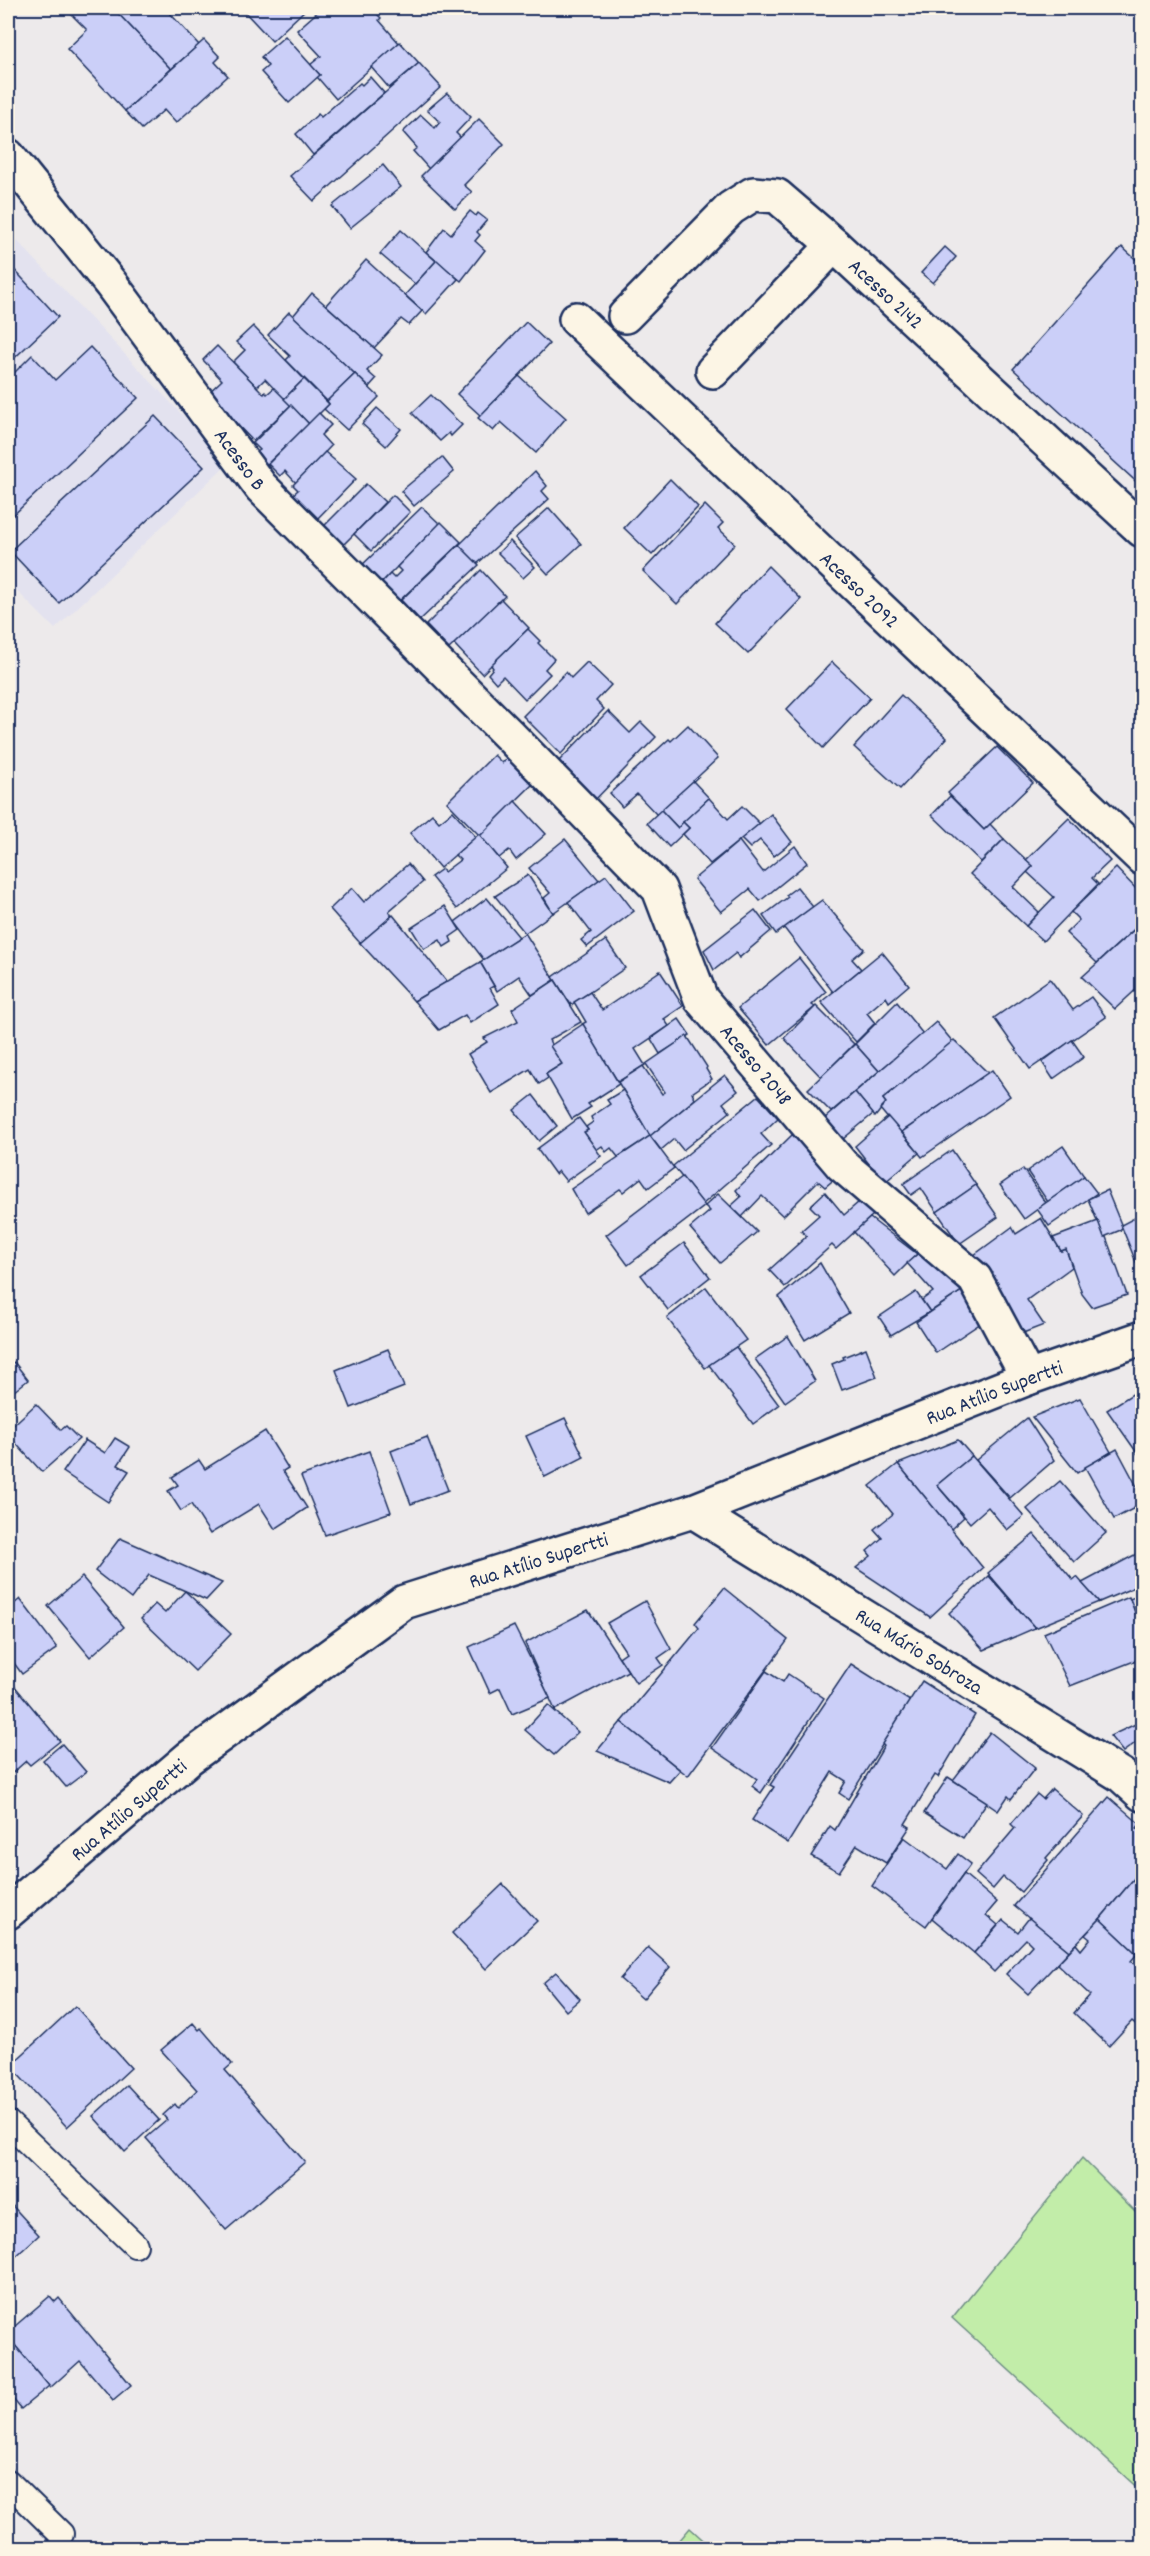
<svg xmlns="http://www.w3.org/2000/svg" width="1150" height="2556" font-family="Dekko,sans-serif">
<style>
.built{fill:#e3e2ef}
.green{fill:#c2eda9;stroke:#6e8e84;stroke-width:1.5}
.building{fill:#cbcff8;stroke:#1b2f5e;stroke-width:1.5}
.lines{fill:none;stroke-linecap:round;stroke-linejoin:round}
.service-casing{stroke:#1b2f5e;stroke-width:28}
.minor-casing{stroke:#1b2f5e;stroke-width:38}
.tertiary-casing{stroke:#1b2f5e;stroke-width:38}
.service{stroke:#fcf5e5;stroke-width:24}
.minor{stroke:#fcf5e5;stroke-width:33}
.tertiary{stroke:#fcf5e5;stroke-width:33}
.labels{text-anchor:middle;stroke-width:4.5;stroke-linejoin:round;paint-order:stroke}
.street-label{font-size:21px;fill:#1b2f5e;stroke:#fcf5e5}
</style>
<rect width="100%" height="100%" fill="#edeaeb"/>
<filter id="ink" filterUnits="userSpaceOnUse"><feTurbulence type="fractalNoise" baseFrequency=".0167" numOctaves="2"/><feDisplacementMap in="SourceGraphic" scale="12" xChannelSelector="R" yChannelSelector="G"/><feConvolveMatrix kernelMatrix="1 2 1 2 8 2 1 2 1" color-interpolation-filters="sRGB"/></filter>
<g filter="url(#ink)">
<!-- built -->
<polygon class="built" points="8,231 228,463 55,629 8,582"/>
<!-- green -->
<g class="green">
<polygon points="1082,2158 1142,2218 1142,2492 952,2318"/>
<polygon points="690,2528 712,2548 673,2548"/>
</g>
<!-- building -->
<g class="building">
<polygon points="65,8 113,8 171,69 125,111 67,49 87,30"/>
<polygon points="113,8 165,8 199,45 171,69"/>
<polygon points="241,8 307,8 272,41"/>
<polygon points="322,8 336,8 339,11 342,8 371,8 381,18 379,20 399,43 336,99 317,77 320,75 310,65 321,56 297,30"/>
<polygon points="285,36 320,75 289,103 261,72 268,66 261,57"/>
<polygon points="204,40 220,57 215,62 228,76 176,123 164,110 142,129 125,111"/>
<polygon points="400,42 419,63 389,88 371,67"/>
<polygon points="419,63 441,87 314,201 290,176"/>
<polygon points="370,77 384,93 313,155 296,134 318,114 321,117 360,83 362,85"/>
<polygon points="447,93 471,117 456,133 461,138 429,169 413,151 417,148 403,132 421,115 435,128 440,122 427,110"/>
<polygon points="479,119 504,144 464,185 472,192 455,209 421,176"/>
<polygon points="383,165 401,187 350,228 332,206"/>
<polygon points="470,211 476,216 478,213 487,220 477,232 480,235 475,241 485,250 461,281 426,252 444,228 451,234"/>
<polygon points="401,230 436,261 415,284 380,254"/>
<polygon points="945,247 956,257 933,283 921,273"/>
<polygon points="1122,247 1142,265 1142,487 1013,369"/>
<polygon points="366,260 422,311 409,325 401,319 374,348 326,305"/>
<polygon points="437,260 458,279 426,314 405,295"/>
<polygon points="9,264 58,317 8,364 8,266"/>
<polygon points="312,293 382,355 367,371 376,379 369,387 293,316"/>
<polygon points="289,312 355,374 327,401 286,360 290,356 268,335"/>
<polygon points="526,322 549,344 481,416 457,394"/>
<polygon points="253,326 304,379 284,399 265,379 257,387 233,362 245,350 236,342"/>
<polygon points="217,346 264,394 265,392 267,394 274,388 291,405 253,441 228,415 204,397 222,380 203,360"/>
<polygon points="90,347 138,398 8,520 8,379 32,355 55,380"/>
<polygon points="355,374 379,397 347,430 324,409 329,404 327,401"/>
<polygon points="519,376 566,418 536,453 501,422 493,431 478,418"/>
<polygon points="304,379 329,404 309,424 284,399"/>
<polygon points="431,395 462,425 451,436 449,433 440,441 412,413"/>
<polygon points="291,405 309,424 265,466 254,454 260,450 253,443"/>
<polygon points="377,408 401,429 386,446 362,424"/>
<polygon points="319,413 331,425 321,435 331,446 296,483 285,471 280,476 268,464"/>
<polygon points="155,416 204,467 59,603 10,551"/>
<polygon points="325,452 356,479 314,522 289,498 298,490 293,485"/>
<polygon points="442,457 454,472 414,506 401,491"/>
<polygon points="535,471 547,486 542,491 549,499 477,564 459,545"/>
<polygon points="670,479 698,507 652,555 624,528"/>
<polygon points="366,484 385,502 354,534 341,547 317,533"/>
<polygon points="393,495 410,512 371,551 354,534"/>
<polygon points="705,505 723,523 718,528 735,544 677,604 643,571"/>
<polygon points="422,507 440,524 376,588 358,569"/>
<polygon points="549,508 581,544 548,574 515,538"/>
<polygon points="441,522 461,542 395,605 378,587 390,574 394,578 401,571 397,567"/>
<polygon points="510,541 535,567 523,578 498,553"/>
<polygon points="459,545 479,565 420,620 401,600"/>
<polygon points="768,566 801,599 748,654 715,623"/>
<polygon points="481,570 505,596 449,649 426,625"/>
<polygon points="501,599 529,628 482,674 454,644"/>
<polygon points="528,629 540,641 538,643 554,659 545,669 550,674 525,699 503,676 496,683 488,674 493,668 491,665"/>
<polygon points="587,662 611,685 596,701 604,709 561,754 523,716 566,672 571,678"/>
<polygon points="832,662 870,698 823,748 786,710"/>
<polygon points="901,695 947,738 900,789 854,747"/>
<polygon points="608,711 630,733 641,722 656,737 594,801 556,764"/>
<polygon points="688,725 718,758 657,815 637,794 622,807 610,793 669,739 671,741"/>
<polygon points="997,747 1033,783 984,830 948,793"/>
<polygon points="494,755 502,763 508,757 533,784 480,836 447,802"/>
<polygon points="693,781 709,798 678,828 661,810"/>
<polygon points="950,796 984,830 990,824 1004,839 981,862 932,815"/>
<polygon points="709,798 728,819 742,806 760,824 710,864 683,834 689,828 683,822"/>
<polygon points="515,801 546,834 516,860 509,850 499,858 480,836"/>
<polygon points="661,810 678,828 683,822 689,828 669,847 647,823"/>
<polygon points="453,811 476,837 440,868 410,833 432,814 439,822"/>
<polygon points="771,814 792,842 774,856 760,840 750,848 741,839"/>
<polygon points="1069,818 1110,861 1092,878 1098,884 1043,941 1026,926 1054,897 1027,872 1033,866 1026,860"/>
<polygon points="479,834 507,868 457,909 431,877 442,869 444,872 460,860 455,855"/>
<polygon points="565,839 599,880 553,913 544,898 550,893 529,868"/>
<polygon points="1004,839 1033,866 1013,887 1039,912 1026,926 970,874"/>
<polygon points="739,841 763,872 795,846 807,863 760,901 750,889 721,912 694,879"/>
<polygon points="408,864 423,882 389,911 392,916 360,943 330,909 352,888 364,902"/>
<polygon points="1116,868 1142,895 1142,922 1097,963 1066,933 1079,920 1071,912"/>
<polygon points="528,875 553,913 525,933 495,896"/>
<polygon points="606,875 634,911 587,947 581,940 591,932 568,902"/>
<polygon points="797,887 813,907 776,934 763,916 788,897 786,895"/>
<polygon points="487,898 519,937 484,960 455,922"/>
<polygon points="822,900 864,949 852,959 861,969 833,992 784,928"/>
<polygon points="445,906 460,930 450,937 452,942 444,947 440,940 424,949 411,928"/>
<polygon points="755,910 771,931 739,958 736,953 714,970 704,950"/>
<polygon points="393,915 447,982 414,1001 360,943"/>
<polygon points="1136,928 1142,935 1142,945 1140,948 1142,951 1142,984 1115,1009 1082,977"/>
<polygon points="525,933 555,980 532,995 519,976 497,991 480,962"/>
<polygon points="606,940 625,968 571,1005 553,977"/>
<polygon points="882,952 909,985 889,1002 886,997 867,1013 875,1023 856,1042 821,1002"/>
<polygon points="799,958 826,992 812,1005 815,1007 769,1045 738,1008"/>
<polygon points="480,962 494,986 490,988 499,1004 470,1023 465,1015 439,1030 414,1001"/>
<polygon points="660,971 683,1006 664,1019 669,1026 635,1049 645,1065 618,1082 582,1024 586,1022 574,1002 590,992 602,1010"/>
<polygon points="1050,979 1073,1010 1091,997 1106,1017 1030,1069 994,1018"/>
<polygon points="555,980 581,1022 549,1040 562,1064 546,1074 548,1078 539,1084 530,1069 491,1093 468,1054 487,1042 484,1038 518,1021 512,1009"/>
<polygon points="897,1002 923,1034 879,1071 855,1044"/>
<polygon points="816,1006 854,1044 821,1077 784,1038"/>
<polygon points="679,1019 690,1035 660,1054 651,1039"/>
<polygon points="936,1022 953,1042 883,1099 886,1103 875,1117 855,1092"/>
<polygon points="583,1024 619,1084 588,1104 591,1107 572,1119 546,1074 562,1064 550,1046"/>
<polygon points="687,1036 707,1067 706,1069 712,1079 692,1093 695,1099 650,1136 618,1082 643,1066 662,1094 665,1092 646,1064"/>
<polygon points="954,1040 988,1073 900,1133 880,1109 886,1103 883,1099"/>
<polygon points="1072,1040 1084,1057 1053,1079 1042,1062"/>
<polygon points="855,1044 879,1071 831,1112 808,1089"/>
<polygon points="992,1070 1010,1096 922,1157 902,1132"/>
<polygon points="725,1075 738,1091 723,1103 730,1112 683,1150 674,1139 661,1150 650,1136"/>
<polygon points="623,1090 650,1136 618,1157 611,1148 606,1152 602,1146 596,1150 584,1132 588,1130 586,1127 593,1122 591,1117 610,1104 607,1100"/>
<polygon points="855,1092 873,1114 843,1139 825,1118"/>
<polygon points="533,1095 557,1126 539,1141 514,1110"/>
<polygon points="758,1096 778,1118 761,1134 771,1145 703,1204 673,1166"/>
<polygon points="888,1117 919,1153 884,1183 855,1146"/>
<polygon points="579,1118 588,1130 584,1132 601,1156 566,1181 558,1171 555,1174 537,1149"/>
<polygon points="793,1134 837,1177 825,1187 818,1181 783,1216 762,1196 742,1217 731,1206 741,1197 736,1190"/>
<polygon points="650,1136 674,1168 648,1188 641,1178 623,1192 620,1189 585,1213 571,1189"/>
<polygon points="1063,1146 1084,1176 1048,1202 1027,1171"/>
<polygon points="952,1150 976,1185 937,1212 921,1188 911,1195 903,1184"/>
<polygon points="1023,1169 1046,1203 1024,1219 1000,1185"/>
<polygon points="1084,1176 1097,1193 1049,1226 1037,1209"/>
<polygon points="682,1177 705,1206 628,1265 606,1235"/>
<polygon points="976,1185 998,1217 959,1244 937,1212"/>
<polygon points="1107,1190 1123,1229 1104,1237 1088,1199"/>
<polygon points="825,1192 844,1215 859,1202 873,1215 836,1249 832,1245 785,1287 769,1270 807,1236 801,1231 819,1215 810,1206"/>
<polygon points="718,1194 757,1232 720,1263 690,1228 710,1211 705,1206"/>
<polygon points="1142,1214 1142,1265 1138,1267 1121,1225"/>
<polygon points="870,1218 917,1254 895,1276 854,1232"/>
<polygon points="1041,1218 1061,1251 1066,1249 1072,1267 1027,1300 1044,1325 1023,1333 982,1266 970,1258 1012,1227 1016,1234"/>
<polygon points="1098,1221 1104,1237 1106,1237 1127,1295 1092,1307 1082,1294 1066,1249 1061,1251 1053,1238"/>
<polygon points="684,1243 710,1277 668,1310 641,1275"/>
<polygon points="928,1245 965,1289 930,1312 922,1300 933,1292 907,1263"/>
<polygon points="820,1263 849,1313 805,1340 779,1297"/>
<polygon points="706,1287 746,1340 705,1368 667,1318"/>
<polygon points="965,1289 984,1321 936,1353 916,1322"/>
<polygon points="916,1292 930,1312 891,1335 879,1317"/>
<polygon points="788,1336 815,1381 785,1402 755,1359"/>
<polygon points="736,1347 779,1405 753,1424 709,1365"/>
<polygon points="866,1348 877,1377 842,1390 832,1364 844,1359 843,1357"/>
<polygon points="388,1349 404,1387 351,1408 336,1370"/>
<polygon points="14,1362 28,1380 8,1396 12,1400 8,1404 8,1367"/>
<polygon points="1142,1388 1142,1455 1140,1457 1107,1410"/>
<polygon points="1080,1398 1111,1452 1077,1473 1032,1417"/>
<polygon points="36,1404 61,1430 66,1426 79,1439 42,1472 8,1435 8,1430"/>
<polygon points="565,1418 584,1457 545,1477 526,1436"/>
<polygon points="1027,1418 1054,1460 1010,1498 976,1460"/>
<polygon points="265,1431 288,1468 283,1471 307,1508 275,1529 259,1504 210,1534 191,1504 181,1511 168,1491 178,1485 172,1477 199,1460 205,1469"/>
<polygon points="427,1437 448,1490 411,1504 391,1451"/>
<polygon points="115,1438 130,1447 118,1465 129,1471 108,1502 63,1472 85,1440 105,1453"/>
<polygon points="958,1440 972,1456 937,1485 964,1517 951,1529 898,1464"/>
<polygon points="1117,1449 1142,1496 1142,1504 1114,1519 1085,1467"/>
<polygon points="369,1451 391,1512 325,1535 301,1476"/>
<polygon points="972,1456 1024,1516 1007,1530 988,1507 970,1523 937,1485"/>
<polygon points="898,1464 983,1568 930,1617 856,1568 871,1556 867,1551 882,1538 874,1529 893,1514 870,1486"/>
<polygon points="1060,1481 1106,1533 1074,1562 1027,1509"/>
<polygon points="1034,1534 1073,1580 1077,1577 1099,1602 1035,1628 988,1573"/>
<polygon points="120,1538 222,1583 206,1600 149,1575 131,1599 95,1571"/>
<polygon points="1140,1552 1142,1555 1142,1584 1099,1602 1082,1583"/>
<polygon points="989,1576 1035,1628 984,1650 949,1613"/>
<polygon points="82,1577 124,1627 90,1657 48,1606"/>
<polygon points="724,1588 788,1640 688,1776 621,1722 699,1628 695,1623"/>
<polygon points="185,1591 231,1634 195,1671 141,1619 155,1604 165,1613"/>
<polygon points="1142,1593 1142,1630 1130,1599"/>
<polygon points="1129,1597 1142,1630 1142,1658 1070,1686 1044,1633"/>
<polygon points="20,1599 57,1648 22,1674 8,1655 8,1609"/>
<polygon points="645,1601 671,1649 658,1658 663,1665 636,1683 619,1657 626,1652 607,1623"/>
<polygon points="588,1610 628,1671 555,1710 525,1643"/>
<polygon points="514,1626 550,1698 512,1714 500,1688 490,1693 469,1647"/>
<polygon points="851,1664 910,1701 848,1799 839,1793 846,1781 832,1772 788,1843 752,1820 774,1787 770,1785"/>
<polygon points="766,1671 783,1682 788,1674 824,1698 761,1793 752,1786 757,1779 712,1748"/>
<polygon points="8,1678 60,1741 30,1765 26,1761 9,1776"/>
<polygon points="922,1681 975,1715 938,1777 935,1775 905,1824 910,1827 886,1863 857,1845 839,1872 811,1856 830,1826 835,1830 884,1746 882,1744"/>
<polygon points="548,1705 578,1732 554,1755 525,1730"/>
<polygon points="1142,1721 1142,1738 1123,1752 1110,1736"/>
<polygon points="621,1722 680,1770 669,1782 597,1751"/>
<polygon points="990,1732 1035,1768 1011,1799 1008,1796 998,1811 953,1780"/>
<polygon points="1142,1738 1142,1755 1135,1743"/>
<polygon points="62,1744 86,1772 66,1787 43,1760"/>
<polygon points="948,1777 987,1802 963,1838 924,1813"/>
<polygon points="1052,1789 1083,1816 1046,1858 1048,1860 1021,1892 1003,1877 993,1889 976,1874 1015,1828 1011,1824 1037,1794 1043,1799"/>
<polygon points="1109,1797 1140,1824 1137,1828 1142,1833 1142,1869 1100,1919 1069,1951 1014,1906"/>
<polygon points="904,1837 947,1869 958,1854 971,1864 926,1926 872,1886"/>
<polygon points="1142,1869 1142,1949 1137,1954 1100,1919"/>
<polygon points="964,1874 997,1902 986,1915 998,1925 974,1953 932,1918"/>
<polygon points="503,1884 537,1921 486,1969 452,1933"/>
<polygon points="1029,1918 1069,1951 1028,1994 1006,1974 1032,1945 1026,1939 994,1972 974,1953 1003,1920 1018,1932"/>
<polygon points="1100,1919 1137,1954 1131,1961 1142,1972 1142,2030 1132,2021 1109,2046 1074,2013 1090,1995 1057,1964 1076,1944 1081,1950 1090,1939 1085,1935"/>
<polygon points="648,1947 670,1967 643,1999 620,1979"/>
<polygon points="556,1972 580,1999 566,2011 543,1983"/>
<polygon points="75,2006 131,2068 67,2127 10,2066"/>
<polygon points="193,2023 199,2030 201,2028 232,2064 225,2070 305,2162 226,2230 146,2138 167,2120 163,2115 175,2104 178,2108 197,2090 161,2050"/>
<polygon points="127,2085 159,2120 125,2152 93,2116"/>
<polygon points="8,2201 39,2235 14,2258 8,2252"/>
<polygon points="50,2296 55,2302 59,2298 131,2385 113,2400 80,2361 50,2388 8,2337 8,2332"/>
<polygon points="8,2337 49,2386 21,2409 8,2393"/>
</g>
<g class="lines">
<defs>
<g id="service">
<polyline points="8,2123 135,2245"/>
<polyline points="8,2482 61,2534"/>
</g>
<g id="minor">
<path id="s1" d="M8 156 111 284 261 487 509 735 659 889 701 999 842 1165 975 1279 1028 1378"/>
<path id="s2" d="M625 316 731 208 753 194 777 196 834 245 1142 530"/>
<path id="s3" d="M576 319 1142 858"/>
<polyline points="713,371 834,245"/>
<path id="s4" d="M693 1511 1121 1775 1142 1794"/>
</g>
<g id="tertiary">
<path id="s5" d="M8 1912 189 1758 404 1602 693 1511 1028 1378 1142 1338"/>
</g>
</defs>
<!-- service casing -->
<use href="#service" class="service-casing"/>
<!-- minor casing -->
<use href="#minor" class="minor-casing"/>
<!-- tertiary casing -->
<use href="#tertiary" class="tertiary-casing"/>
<!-- service -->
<use href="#service" class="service"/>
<!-- minor -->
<use href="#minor" class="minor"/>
<!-- tertiary -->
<use href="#tertiary" class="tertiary"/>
</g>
</g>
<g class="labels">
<!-- street labels -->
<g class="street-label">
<text dy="7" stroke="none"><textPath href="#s2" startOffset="348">Acesso 2142</textPath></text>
<text dy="7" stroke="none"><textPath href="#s1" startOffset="382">Acesso B</textPath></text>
<text dy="7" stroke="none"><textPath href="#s3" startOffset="392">Acesso 2092</textPath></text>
<text dy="7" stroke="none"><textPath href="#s1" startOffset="1186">Acesso 2048</textPath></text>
<text dy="7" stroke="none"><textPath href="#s5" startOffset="1130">Rua Atílio Supertti</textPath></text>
<text dy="7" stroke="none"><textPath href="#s5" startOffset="644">Rua Atílio Supertti</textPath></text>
<text dy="7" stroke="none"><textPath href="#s4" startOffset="266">Rua Mário Sobroza</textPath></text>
<text dy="7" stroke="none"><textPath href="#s5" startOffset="158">Rua Atílio Supertti</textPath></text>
</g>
</g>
<!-- margin -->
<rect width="1150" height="2556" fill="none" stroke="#fcf5e5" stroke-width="30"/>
<rect x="15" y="15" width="1120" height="2526" fill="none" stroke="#1b2f5e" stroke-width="2" filter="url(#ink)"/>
</svg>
